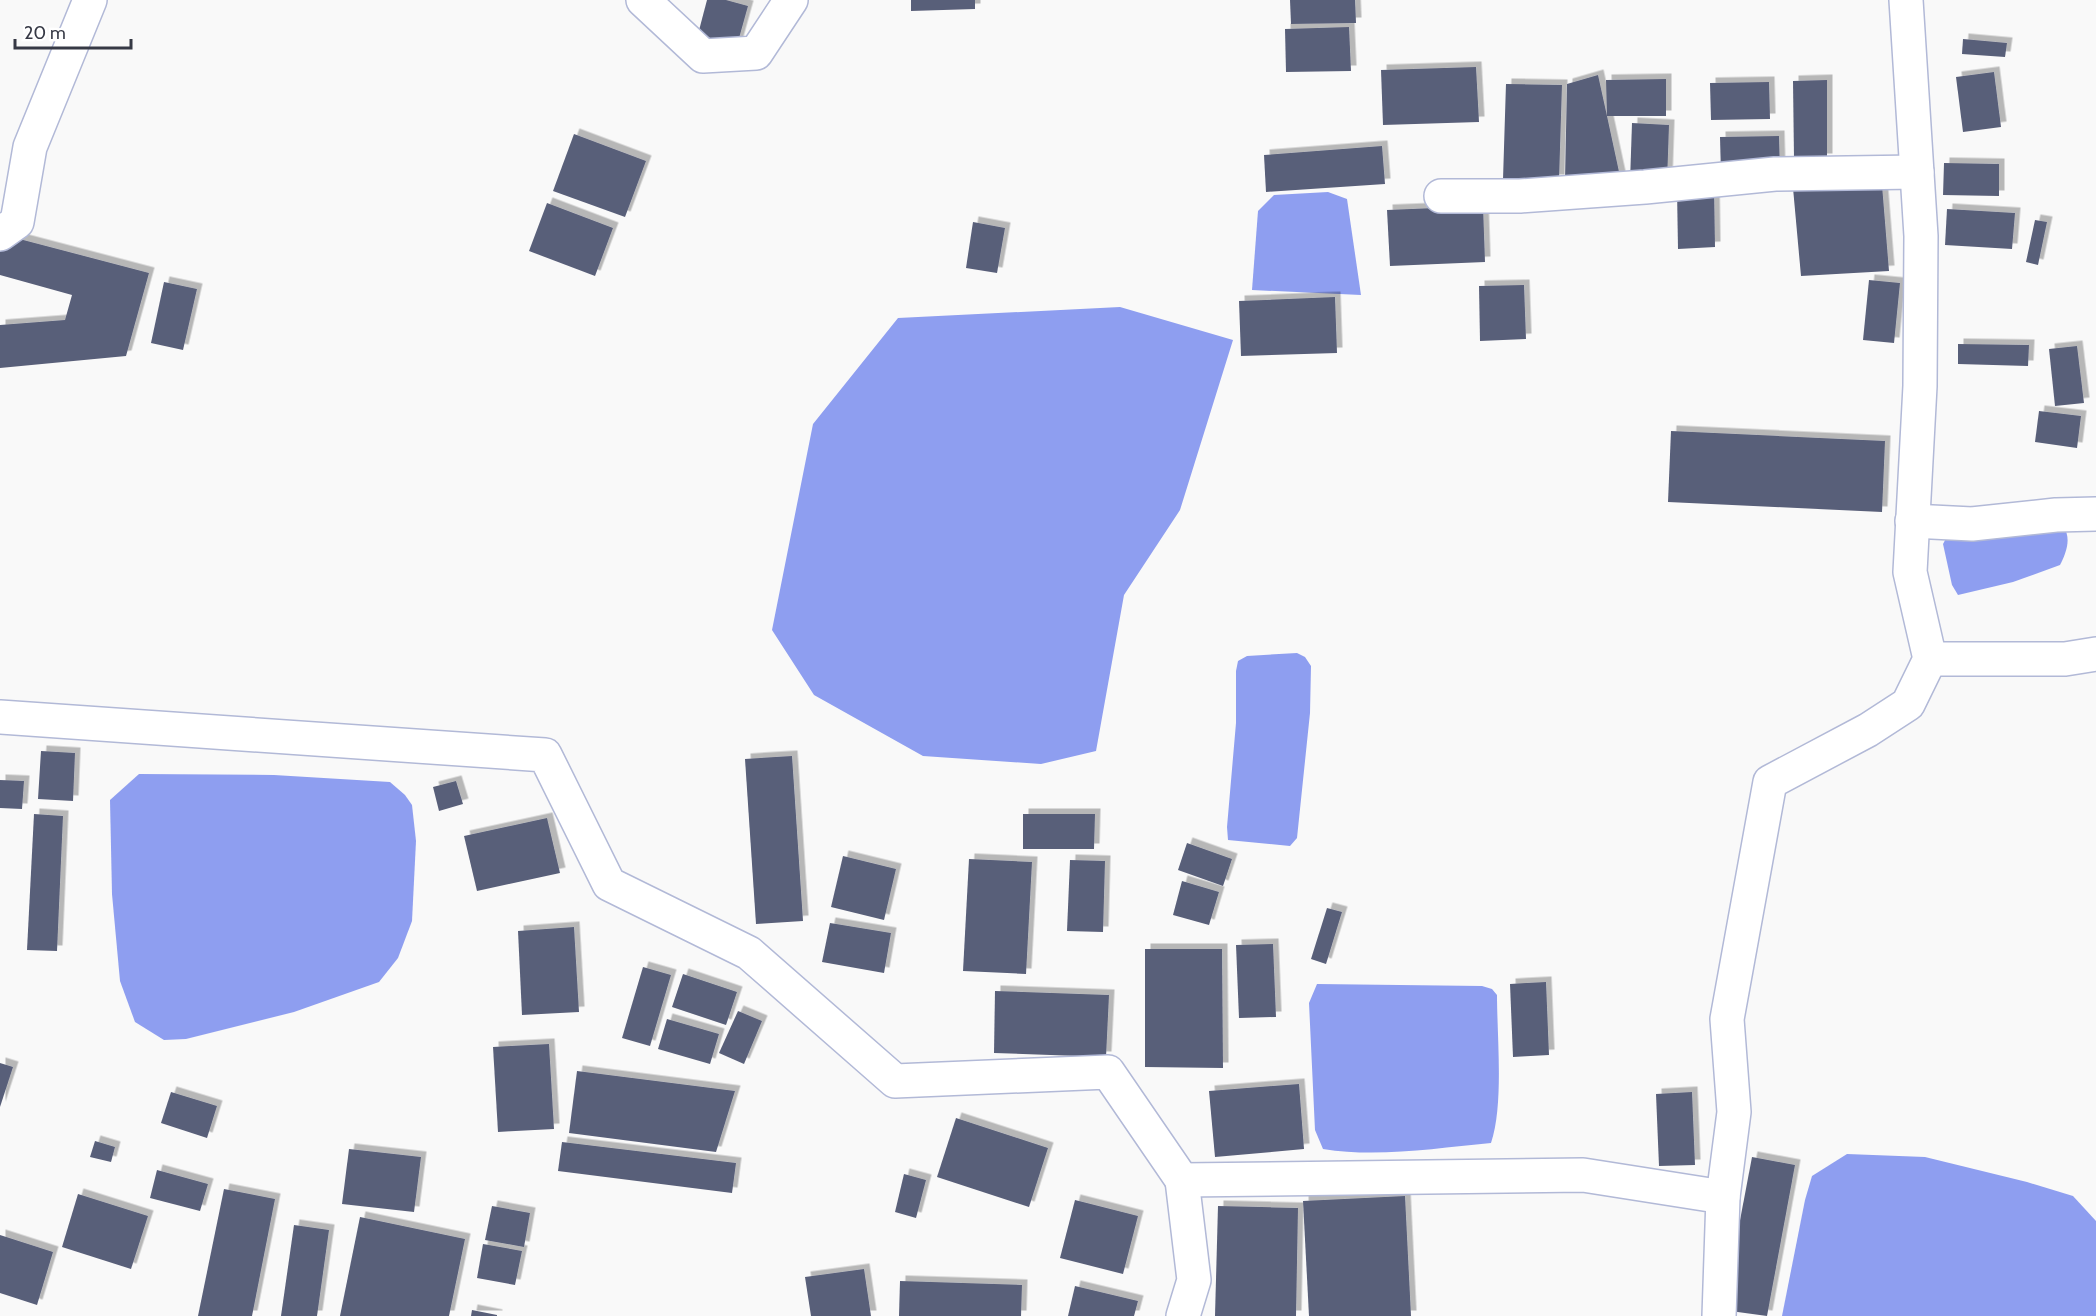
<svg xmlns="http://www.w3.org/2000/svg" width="2096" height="1316" font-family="Cabin,sans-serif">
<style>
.water{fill:#8e9ef0}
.building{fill:#595f79;filter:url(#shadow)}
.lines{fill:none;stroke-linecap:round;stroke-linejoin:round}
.minor-casing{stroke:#b2b9d7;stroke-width:36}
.minor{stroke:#fff;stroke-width:33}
</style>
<defs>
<filter id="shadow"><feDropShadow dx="5.5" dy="-5.5" stdDeviation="0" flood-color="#0004"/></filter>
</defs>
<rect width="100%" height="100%" fill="#f9f9f9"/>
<!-- water -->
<g class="water">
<polygon points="1328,192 1347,199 1361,295 1252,290 1258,211 1274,195"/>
<polygon points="1120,307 1233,340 1180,510 1124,595 1096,751 1041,764 923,756 814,695 772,630 813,424 898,318"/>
<path d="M2063 526C2072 538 2066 553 2060 565L2013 582 1958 595 1952 585 1943 544 1949 533Z"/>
<polygon points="1297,653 1305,657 1311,666 1310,713 1297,838 1290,846 1228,840 1227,827 1236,723 1236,671 1238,661 1247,656"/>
<polygon points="139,774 274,775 390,782 405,795 412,805 416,841 412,921 398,958 379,982 294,1012 186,1039 164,1040 135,1022 120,981 112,894 110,800"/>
<path d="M1317 984 1482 986 1492 989 1497 995C1497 1037 1504 1105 1491 1143 1436 1148 1378 1158 1323 1149L1315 1130 1309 1003Z"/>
<polygon points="1847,1154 1925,1157 2027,1182 2073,1196 2096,1221 2096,1316 1782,1316 1805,1200 1812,1176"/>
</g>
<!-- building -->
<g class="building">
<polygon points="707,0 726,0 748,6 736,49 697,38"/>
<polygon points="911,0 975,0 975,9 911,11"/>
<polygon points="1290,0 1355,0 1356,23 1291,24"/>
<polygon points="1349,27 1351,71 1286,72 1285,29"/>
<polygon points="1963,39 2007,43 2005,57 1962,54"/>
<polygon points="1476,67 1479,122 1383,125 1381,70"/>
<polygon points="1994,72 2001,127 1963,132 1956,77"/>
<polygon points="1598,75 1607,116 1606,80 1666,79 1666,116 1607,116 1621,181 1565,179 1567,84"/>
<polygon points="1827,80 1827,159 1794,159 1793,81"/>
<polygon points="1769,82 1770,119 1711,120 1710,83"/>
<polygon points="1506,84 1562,85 1559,180 1503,179"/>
<polygon points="1632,123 1669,125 1667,183 1630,182"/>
<polygon points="574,134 646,161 625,217 553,191"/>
<polygon points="1779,136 1780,173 1721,174 1720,137"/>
<polygon points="1382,146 1385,184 1266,192 1264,155"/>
<polygon points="1944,163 1999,164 1999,196 1943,195"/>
<polygon points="1882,185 1889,271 1801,276 1793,188"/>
<polygon points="1714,188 1715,247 1678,249 1677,190"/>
<polygon points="547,203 613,228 595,276 529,251"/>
<polygon points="1483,206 1485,262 1390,266 1387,210"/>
<polygon points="1947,209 2015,213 2012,249 1945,245"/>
<polygon points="2035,220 2047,222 2038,265 2026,262"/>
<polygon points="973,222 1005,228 997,273 966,268"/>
<polygon points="8,236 149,273 126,356 0,368 0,325 65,320 72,295 0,275 0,245"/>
<polygon points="1869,280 1900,283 1894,343 1863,340"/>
<polygon points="164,282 197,289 183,350 151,343"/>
<polygon points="1524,285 1526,339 1480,341 1479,286"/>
<polygon points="1335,297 1337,353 1241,356 1239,301"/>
<polygon points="1958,344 2029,345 2028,366 1958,364"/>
<polygon points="2077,346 2084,403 2055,406 2049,349"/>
<polygon points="2039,411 2081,416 2077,448 2035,442"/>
<polygon points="1671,431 1885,441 1882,512 1668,502"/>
<polygon points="41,751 75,753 73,801 38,799"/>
<polygon points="792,756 803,921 756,924 745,759"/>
<polygon points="0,780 24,781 22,809 0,808"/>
<polygon points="456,781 463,804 439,811 433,787"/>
<polygon points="34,814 63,816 57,951 27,950"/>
<polygon points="1023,814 1095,814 1094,849 1023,849"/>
<polygon points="547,818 560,873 477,891 464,836"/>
<polygon points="1187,843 1232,859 1223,886 1178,870"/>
<polygon points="843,856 896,869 884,920 831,907"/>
<polygon points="969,859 1032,862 1026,974 963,971"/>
<polygon points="1070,860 1105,861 1103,932 1067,931"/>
<polygon points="1182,881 1219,892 1209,925 1173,915"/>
<polygon points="1327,908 1342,912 1326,964 1311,959"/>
<polygon points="830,923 891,933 884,973 822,962"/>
<polygon points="574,927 579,1012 522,1015 518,931"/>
<polygon points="1273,944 1276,1017 1239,1018 1236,945"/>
<polygon points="1145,949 1222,949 1223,1068 1145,1067"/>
<polygon points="643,967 671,975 650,1046 622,1038"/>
<polygon points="683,974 737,992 726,1025 672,1007"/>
<polygon points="1546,982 1549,1055 1513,1057 1510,984"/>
<polygon points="995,991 1109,995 1106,1057 994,1053"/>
<polygon points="738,1011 762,1021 744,1064 719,1053"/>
<polygon points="667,1019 719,1034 710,1064 658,1049"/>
<polygon points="549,1044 554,1129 498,1132 493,1047"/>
<polygon points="0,1063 13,1067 0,1107"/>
<polygon points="577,1071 735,1091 716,1152 569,1133"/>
<polygon points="1299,1084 1304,1149 1215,1157 1209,1091"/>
<polygon points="171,1092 217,1106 207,1138 161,1123"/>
<polygon points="1692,1092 1695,1165 1659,1166 1656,1094"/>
<polygon points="956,1118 1048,1148 1029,1207 937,1177"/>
<polygon points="95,1141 115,1147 111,1162 90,1157"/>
<polygon points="562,1142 736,1163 732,1193 558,1171"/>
<polygon points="349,1149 421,1157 414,1212 342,1204"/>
<polygon points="1752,1157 1795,1165 1767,1316 1723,1310"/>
<polygon points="157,1170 208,1184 200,1211 150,1198"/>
<polygon points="904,1174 926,1180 916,1218 895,1212"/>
<polygon points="224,1189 275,1199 252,1316 198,1316"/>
<polygon points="78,1194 148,1216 131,1269 62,1247"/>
<polygon points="1405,1196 1411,1316 1309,1316 1303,1201"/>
<polygon points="1075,1200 1138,1216 1123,1274 1060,1258"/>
<polygon points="492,1206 530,1213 524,1247 485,1240"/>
<polygon points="1218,1206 1298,1208 1296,1316 1215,1316"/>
<polygon points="360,1217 465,1239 449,1316 340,1316"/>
<polygon points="294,1225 329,1230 317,1316 281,1316"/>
<polygon points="0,1235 53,1252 37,1305 0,1293"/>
<polygon points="483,1244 522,1251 515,1285 477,1278"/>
<polygon points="864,1269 871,1316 811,1316 805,1277"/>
<polygon points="900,1281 1022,1285 1021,1316 899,1316"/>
<polygon points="1075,1286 1138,1301 1134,1316 1068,1316"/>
<polygon points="472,1310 497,1315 497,1316 471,1316"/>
</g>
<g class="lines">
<defs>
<g id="minor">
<polyline points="643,0 703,56 756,53 791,0"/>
<polyline points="1441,196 1520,196 1645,187 1775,174 1917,172"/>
<polyline points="0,234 17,222 30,147 90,0"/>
<polyline points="1912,521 1972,524 2056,515 2096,514"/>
<polyline points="1930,659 2065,659 2096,654"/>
<polyline points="0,717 545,755 609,884 749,953 895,1081 1108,1072 1182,1180 1583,1175 1723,1197 1719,1316"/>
<polyline points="1182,1180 1194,1280 1183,1316"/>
<polyline points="1723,1197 1734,1112 1727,1019 1770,782 1868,730 1908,704 1930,659 1910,572 1920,386 1921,236 1906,0"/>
</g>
</defs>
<!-- minor casing -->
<use href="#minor" class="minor-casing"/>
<!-- minor -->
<use href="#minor" class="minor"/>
</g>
<!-- scale -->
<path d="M15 39v9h116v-9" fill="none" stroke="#363945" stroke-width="3"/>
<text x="24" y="39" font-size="18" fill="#363945" stroke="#ffffff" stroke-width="4.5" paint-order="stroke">20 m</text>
</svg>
